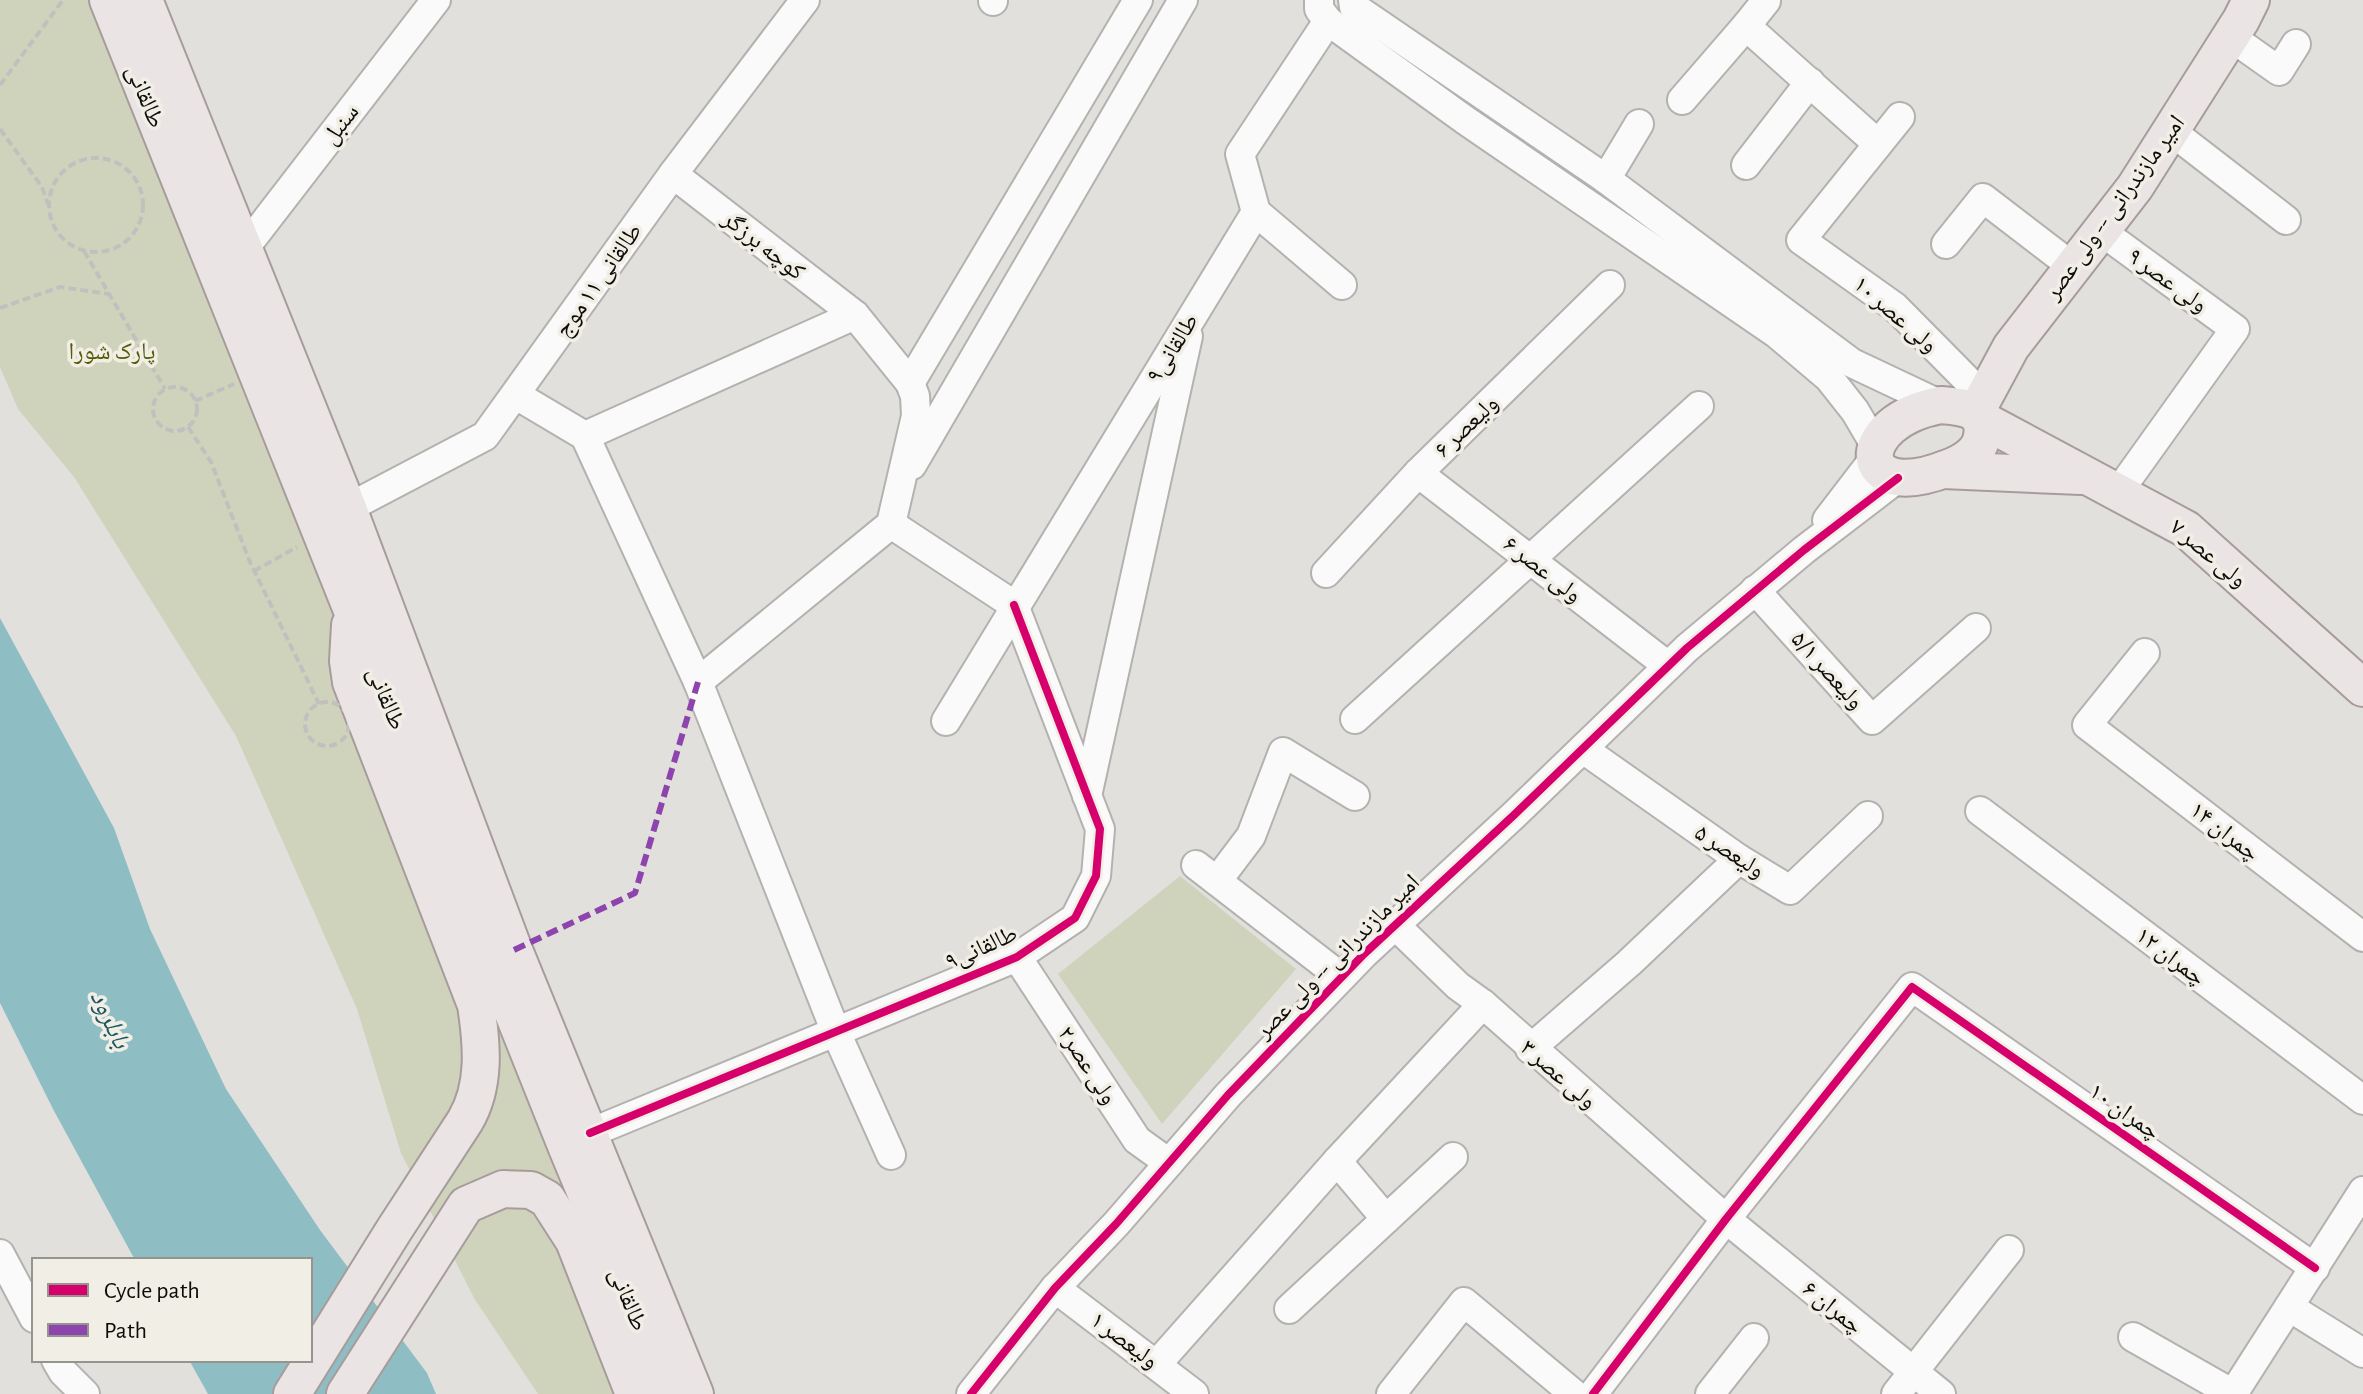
<svg xmlns="http://www.w3.org/2000/svg" width="2363" height="1394" font-family="'Alegreya Sans','Noto Naskh Arabic',sans-serif">
<style>
.green{fill:#d0d3bb}
.water{fill:#8ebec3}
.lines{fill:none;stroke-linecap:round;stroke-linejoin:round}
.minor-casing{stroke:#b3b2af;stroke-width:32}
.major-casing{stroke:#a79c9b;stroke-width:40}
.path{stroke:#c1c0bf;stroke-width:4;stroke-dasharray:8 4;stroke-linecap:butt}
.minor{stroke:#fafafa;stroke-width:28}
.major{stroke:#eae5e4;stroke-width:36}
.quiet{stroke:#8e44ad;stroke-width:6;stroke-dasharray:12 6;stroke-linecap:butt}
.cycleway-casing{stroke:#f1eee6;stroke-width:13}
.cycleway{stroke:#d6006c;stroke-width:8}
.labels{text-anchor:middle;stroke-width:7;stroke-linejoin:round;paint-order:stroke}
.street-label{font-size:24px;fill:#0d0c09;stroke:#f1eee6}
.park-label{font-size:24px;fill:#565c06;stroke:#f1eee6}
.water-label{font-size:26px;font-style:italic;fill:#1f5860;stroke:#f1eee6}
</style>
<rect width="100%" height="100%" fill="#e1e0dc"/>
<!-- green -->
<g class="green">
<polygon points="0,0 91,0 643,1394 538,1394 474,1298 401,1153 357,1009 236,736 74,477 18,409 0,367"/>
<polygon points="1180,876 1296,969 1162,1124 1058,974"/>
</g>
<!-- water -->
<polygon class="water" points="0,618 114,828 150,929 226,1089 320,1230 427,1373 436,1394 208,1394 189,1360 310,1360 310,1260 135,1260 53,1109 0,1003"/>
<g class="lines">
<defs>
<g id="minor">
<polyline points="993,0 993,1"/>
<polyline points="1319,0 1319,9 1328,21 1465,120 1777,334 1829,378 1855,411 1875,445"/>
<polyline points="1353,0 1354,7 1606,179 1852,363 1941,405"/>
<polyline points="1328,21 1240,154 1256,212 1342,285"/>
<polyline points="1746,26 1766,1"/>
<polyline points="2231,37 2279,71 2296,44"/>
<polyline points="1682,100 1746,26 1878,144"/>
<polyline points="1900,117 1801,240 1895,307 1985,398"/>
<polyline points="2171,131 2286,220"/>
<polyline points="1746,165 1810,82"/>
<polyline points="673,174 855,315 910,383 915,396 916,416 891,524 698,682"/>
<polyline points="1606,179 1639,124"/>
<polyline points="2101,231 2235,329 2119,491"/>
<polyline points="1946,244 1983,198 2073,267"/>
<polyline points="244,249 436,0"/>
<polyline points="910,383 1138,0"/>
<polyline points="516,395 585,436 698,682 835,1030 891,1155"/>
<polyline points="585,436 855,315"/>
<polyline points="912,465 1183,0"/>
<polyline points="1418,473 1668,666"/>
<polyline points="348,508 485,436 673,174 805,0"/>
<polyline points="1827,520 1873,460"/>
<polyline points="891,524 1014,605"/>
<polyline points="1326,573 1418,473 1610,285"/>
<polyline points="1755,590 1872,720 1976,628"/>
<polyline points="2145,653 2087,725 2363,937"/>
<polyline points="1355,719 1699,406"/>
<polyline points="946,721 1256,212"/>
<polyline points="1583,749 1739,859 1790,890 1868,816"/>
<polyline points="1087,796 1188,336"/>
<polyline points="1980,811 2363,1100"/>
<polyline points="1196,865 1341,977"/>
<polyline points="1217,881 1251,836 1283,752 1355,796"/>
<polyline points="1395,925 1458,986 1483,1004 1726,1219 1941,1394"/>
<polyline points="1017,957 1137,1140 1169,1163"/>
<polyline points="1530,1049 1629,963 1739,859"/>
<polyline points="590,1133 1017,957 1075,918 1096,876 1100,829 1014,605"/>
<polyline points="1337,1161 1386,1219"/>
<polyline points="0,1254 34,1318"/>
<polyline points="1055,1288 1194,1394"/>
<polyline points="2289,1307 2363,1353"/>
<polyline points="1289,1309 1453,1157"/>
<polyline points="2133,1337 2233,1394"/>
<polyline points="56,1360 63,1372 85,1394"/>
<polyline points="1157,1364 1337,1161 1483,1004"/>
<polyline points="971,1394 1055,1288 1116,1224 1228,1095 1364,954 1514,815 1687,648 1804,550 1898,478"/>
<polyline points="1391,1394 1464,1302 1574,1394"/>
<polyline points="1593,1394 1726,1219 1912,987 2315,1268"/>
<polyline points="1710,1394 1754,1338"/>
<polyline points="1896,1394 2009,1250"/>
<polyline points="2233,1394 2363,1191"/>
</g>
<g id="major">
<polyline points="108,0 567,1148 669,1394"/>
<polyline points="144,0 348,508 514,950 695,1394"/>
<path d="M1941 405C1962 407 1987 408 1982 436 1980 453 1962 463 1948 468 1852 506 1851 421 1941 405Z"/>
<polyline points="1976,412 2011,347 2135,187 2241,20 2251,0"/>
<polyline points="1979,418 2186,529 2363,688"/>
<polyline points="1943,470 2081,476"/>
<path d="M292 1394 394 1230 465 1121C486 1086 482 1044 476 1005L351 682 348 661 350 625"/>
<polyline points="345,1394 466,1205 503,1189 531,1190 547,1199 574,1241 634,1394"/>
</g>
</defs>
<!-- minor casing -->
<use href="#minor" class="minor-casing"/>
<!-- major casing -->
<use href="#major" class="major-casing"/>
<!-- path -->
<g class="path">
<polyline points="0,85 63,0"/>
<polyline points="0,129 42,187 48,204"/>
<circle cx="96" cy="205" r="47"/>
<polyline points="84,251 165,389"/>
<polyline points="0,308 60,287 109,294"/>
<circle cx="175" cy="409" r="22"/>
<polyline points="195,401 234,384"/>
<polyline points="188,427 211,462 250,562 319,704"/>
<polyline points="254,571 297,547"/>
<circle cx="327" cy="724" r="22"/>
</g>
<!-- minor -->
<use href="#minor" class="minor"/>
<!-- major -->
<use href="#major" class="major"/>
<!-- quiet -->
<polyline class="quiet" points="514,950 635,893 698,682"/>
<defs>
<g id="cycleway">
<polyline points="590,1133 1017,957 1075,918 1096,876 1100,829 1014,605"/>
<polyline points="971,1394 1055,1288 1116,1224 1228,1095 1364,954 1514,815 1687,648 1804,550 1898,478"/>
<polyline points="1593,1394 1726,1219 1912,987 2315,1268"/>
</g>
</defs>
<!-- cycleway casing -->
<use href="#cycleway" class="cycleway-casing"/>
<!-- cycleway -->
<use href="#cycleway" class="cycleway"/>
</g>
<g class="labels">
<!-- street labels -->
<g class="street-label">
<text transform="translate(146 96) rotate(68)" y="8">طالقانی</text>
<text transform="translate(340 124) rotate(-52)" y="8">سنبل</text>
<text transform="translate(2114 207) rotate(-54)" y="8">امیر مازندرانی -- ولی عصر</text>
<text transform="translate(764 245) rotate(38)" y="8">کوچه برزگر</text>
<text transform="translate(598 280) rotate(-55)" y="8">طالقانی ۱۱ موج</text>
<text transform="translate(2168 280) rotate(36)" y="8">ولی عصر ۹</text>
<text transform="translate(1896 314) rotate(41)" y="8">ولی عصر ۱۰</text>
<text transform="translate(1172 348) rotate(-58)" y="8">طالقانی۹</text>
<text transform="translate(1466 426) rotate(-44)" y="8">ولیعصر ۶</text>
<text transform="translate(2209 553) rotate(40)" y="8">ولی عصر ۷</text>
<text transform="translate(1543 569) rotate(38)" y="8">ولی عصر ۶</text>
<text transform="translate(1828 670) rotate(48)" y="8">ولیعصر ۵/۱</text>
<text transform="translate(387 698) rotate(68)" y="8">طالقانی</text>
<text transform="translate(2225 831) rotate(38)" y="8">چمران ۱۴</text>
<text transform="translate(1730 851) rotate(33)" y="8">ولیعصر ۵</text>
<text transform="translate(981 947) rotate(-24)" y="8">طالقانی۹</text>
<text transform="translate(1337 956) rotate(-45)" y="8">امیر مازندرانی -- ولی عصر</text>
<text transform="translate(2171 956) rotate(37)" y="8">چمران ۱۲</text>
<text transform="translate(1088 1065) rotate(57)" y="8">ولی عصر۲</text>
<text transform="translate(1559 1074) rotate(41)" y="8">ولی عصر ۳</text>
<text transform="translate(2125 1111) rotate(35)" y="8">چمران ۱۰</text>
<text transform="translate(629 1299) rotate(68)" y="8">طالقانی</text>
<text transform="translate(1833 1307) rotate(39)" y="8">چمران ۶</text>
<text transform="translate(1125 1340) rotate(37)" y="8">ولیعصر ۱</text>
</g>
<!-- park labels -->
<g class="park-label">
<text x="112" y="359">پارک شورا</text>
</g>
<!-- water labels -->
<g class="water-label">
<text transform="translate(111 1019) rotate(65)" y="9">بابلرود</text>
</g>
</g>
<!-- legend -->
<rect x="32" y="1258" width="280" height="104" fill="#f1eee6" stroke="#96948e" stroke-width="2"/>
<rect x="48" y="1284" width="40" height="12" fill="#d6006c" stroke="#96948e" stroke-width="2"/>
<text x="104" y="1298" font-size="24" fill="#0d0c09">Cycle path</text>
<rect x="48" y="1324" width="40" height="12" fill="#8e44ad" stroke="#96948e" stroke-width="2"/>
<text x="104" y="1338" font-size="24" fill="#0d0c09">Path</text>
</svg>
